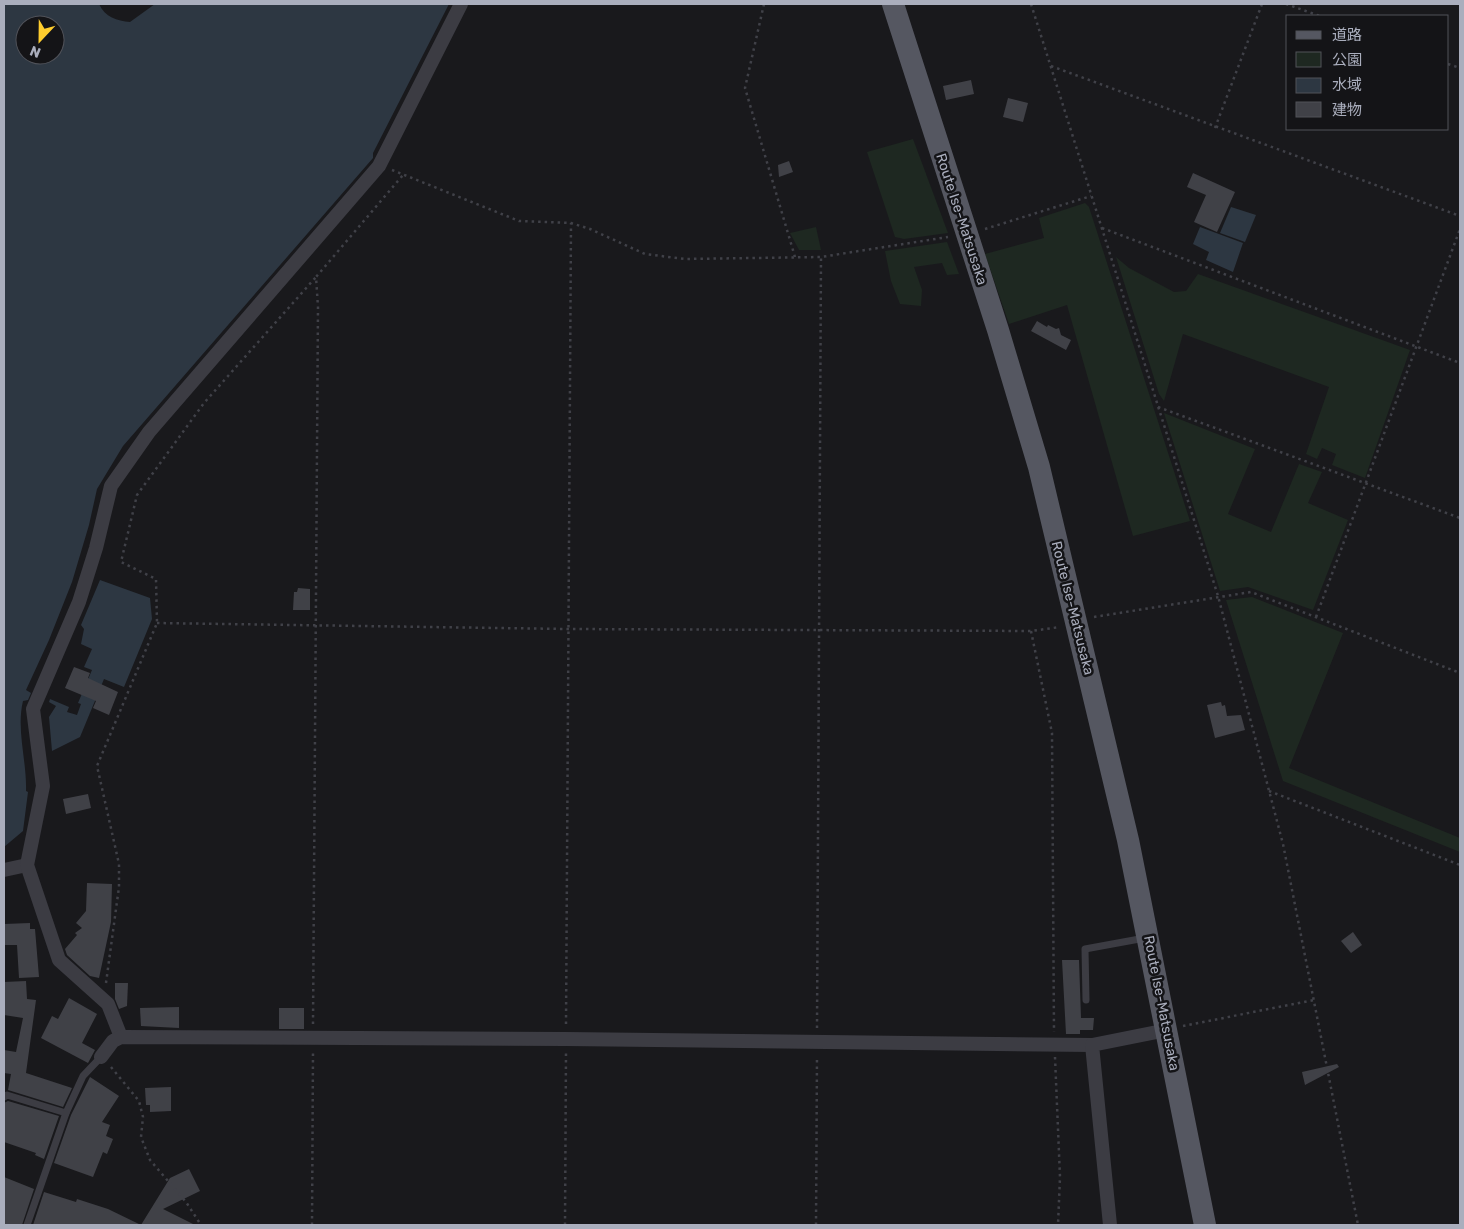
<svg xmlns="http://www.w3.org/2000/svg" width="1464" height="1229" font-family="Rubik,'Noto Sans JP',sans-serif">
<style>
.green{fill:#1e2821}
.water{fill:#2d3742;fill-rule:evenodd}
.building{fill:#404147}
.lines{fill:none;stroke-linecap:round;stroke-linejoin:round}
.path{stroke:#404148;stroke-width:2.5;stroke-dasharray:2.5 4;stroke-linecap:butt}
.lane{stroke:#3c3c43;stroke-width:7}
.street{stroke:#3c3c43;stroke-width:14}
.primary{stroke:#555761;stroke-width:22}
.labels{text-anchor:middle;stroke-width:5;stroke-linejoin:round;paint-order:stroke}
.street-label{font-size:14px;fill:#aaaebd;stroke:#141417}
</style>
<rect width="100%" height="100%" fill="#19191c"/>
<!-- green -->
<g class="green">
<polygon points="913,139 948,233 904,239 895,237 867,152"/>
<polygon points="1085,203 1089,207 1190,521 1133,536 1067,305 1009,324 985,254 1044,238 1039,218"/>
<polygon points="816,227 821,250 799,250 790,233"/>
<polygon points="947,242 959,274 947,275 942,263 914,267 922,290 921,306 900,304 891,281 885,251"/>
<polygon points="1116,257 1129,268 1174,292 1186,291 1198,274 1410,350 1365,478 1332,465 1336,454 1322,448 1317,459 1306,454 1329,387 1183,334 1164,401 1159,394"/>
<polygon points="1164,413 1255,449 1228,514 1271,532 1299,464 1322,472 1308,503 1348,520 1313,610 1248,587 1220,591"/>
<polygon points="1252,597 1343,633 1289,768 1460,838 1460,852 1283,781 1226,600"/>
</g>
<!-- water -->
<g class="water">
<path d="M4 4H99C105 17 117 21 130 22L155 4H449L373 153V158L123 446 97 489 89 525 72 582 49 640 26 690 31 693 28 700 23 701C16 730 27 761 26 791L28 792 23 831 4 847ZM25 25H55V55H25Z"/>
<polygon points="1231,207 1256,215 1245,242 1220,233"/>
<polygon points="1200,227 1243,243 1233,272 1206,260 1209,252 1193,244"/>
<polygon points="100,580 150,598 152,619 124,687 104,679 80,737 52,751 49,717 56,706 49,702 50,699 69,707 67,712 77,715 81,704 78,703 92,670 84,667 92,649 81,644 84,629 81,625"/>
</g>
<!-- building -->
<g class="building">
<polygon points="971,80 974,94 946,100 943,86"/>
<polygon points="1008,98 1028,103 1023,122 1003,117"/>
<polygon points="789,161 793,172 779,177 778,165"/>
<polygon points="1193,173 1235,192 1217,232 1194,222 1206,195 1187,187"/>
<polygon points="1037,321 1047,327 1048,325 1056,329 1059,328 1061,335 1071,340 1066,350 1031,331"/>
<polygon points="298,588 310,589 310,610 293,610 294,592 297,592"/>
<polygon points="74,667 90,673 88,678 118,692 109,715 93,708 96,701 65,688"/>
<polygon points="1221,702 1222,706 1225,705 1227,716 1241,715 1245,730 1215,738 1207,705"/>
<polygon points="88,794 91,808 66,814 63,799"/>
<polygon points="87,883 112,884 111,922 99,978 90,976 67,955 65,949 77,935 75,933 82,928 76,923 86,911"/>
<polygon points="30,923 30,929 35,929 39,977 19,978 17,945 4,945 4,924"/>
<polygon points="1353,932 1362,945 1351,953 1341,941"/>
<polygon points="1062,960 1079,960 1081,1018 1094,1018 1093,1030 1080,1030 1080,1034 1066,1034"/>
<polygon points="26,981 27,999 36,1000 26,1073 72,1088 63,1107 8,1090 11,1074 4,1073 4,1050 16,1052 23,1018 4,1015 4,982"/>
<polygon points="115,983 128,983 127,1006 119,1009 115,999"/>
<polygon points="69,998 97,1014 82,1043 95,1050 88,1063 41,1038 52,1016 58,1019"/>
<polygon points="179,1007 179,1028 141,1026 140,1008"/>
<rect x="279" y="1008" width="25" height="21"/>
<polygon points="1337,1064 1339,1067 1305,1085 1302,1072"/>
<polygon points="90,1077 119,1096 102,1122 110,1125 106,1136 113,1139 107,1154 103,1152 93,1177 54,1163 71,1115"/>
<polygon points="171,1087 171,1111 150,1112 150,1105 146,1105 145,1088"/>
<polygon points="8,1101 59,1116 44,1159 35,1155 36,1153 4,1142 4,1103"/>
<polygon points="189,1169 200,1191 163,1209 195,1225 141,1225 170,1178"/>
<polygon points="4,1177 34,1189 22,1225 4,1225"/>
<polygon points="44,1192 76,1202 77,1199 108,1209 141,1225 33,1225"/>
</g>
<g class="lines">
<!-- path -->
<g class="path">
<polyline points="764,4 745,88 795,257"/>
<polyline points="1031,4 1218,596 1283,844 1358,1225"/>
<polyline points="1286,4 1320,16"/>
<polyline points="1448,64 1460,68"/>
<polyline points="1051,66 1460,216"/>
<polyline points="1215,128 1262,4"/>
<polyline points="392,170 519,221 571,223 590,229 645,254 685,259 821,257 948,237"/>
<polyline points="1102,228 1460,363"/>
<polyline points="985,229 1091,196"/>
<polyline points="1158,407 1460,518"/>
<polyline points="1094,617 1251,592 1460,673"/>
<polyline points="1316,617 1460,229"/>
<polyline points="157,623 567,629 1031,631 1060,627"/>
<polyline points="1031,631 1052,733 1054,1032"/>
<polyline points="1269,791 1460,865"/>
<polyline points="106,983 119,887 119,864 97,766 157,623 156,579 121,562 137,495 204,403 316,277"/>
<polyline points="313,1024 318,307 316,277 403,175"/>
<polyline points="566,1024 571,223"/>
<polyline points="1183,1026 1314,1000"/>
<polyline points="817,1028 821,257"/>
<polyline points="1055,1057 1060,1177 1058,1225"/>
<polyline points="111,1067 139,1101 143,1117 141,1137 150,1160 186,1202 201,1225"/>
<polyline points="312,1225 313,1052"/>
<polyline points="565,1225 566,1052"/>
<polyline points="816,1225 817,1056"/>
</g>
<!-- lane -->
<g class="lane">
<polyline points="1086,1000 1085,949 1145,938"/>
<polyline points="4,1097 7,1095 66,1113"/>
<polyline points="27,1225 66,1113 83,1076 101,1057"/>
</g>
<!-- street -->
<g class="street">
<polyline points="4,870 27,865"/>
<polyline points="121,1037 108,1004 59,960 27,865 43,786 33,709 79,602 96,548 111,486 149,432 379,166 461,4"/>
<polyline points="101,1057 113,1041 121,1037 566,1039 1092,1045"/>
<polyline points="1110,1225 1092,1045 1167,1030"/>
</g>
<!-- primary -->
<polyline class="primary" points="893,4 998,330 1039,467 1128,840 1205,1225"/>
</g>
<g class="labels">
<!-- street labels -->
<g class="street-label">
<text transform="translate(962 219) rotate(72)" y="5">Route Ise-Matsusaka</text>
<text transform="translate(1073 608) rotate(76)" y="5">Route Ise-Matsusaka</text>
<text transform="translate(1162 1003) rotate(79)" y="5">Route Ise-Matsusaka</text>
</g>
</g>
<!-- border -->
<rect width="1464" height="1229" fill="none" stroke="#aaaebd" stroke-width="10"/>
<!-- legend -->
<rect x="1286" y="15" width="162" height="115" fill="#141417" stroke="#505259"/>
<rect x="1296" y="31" width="25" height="8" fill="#555761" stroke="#505259"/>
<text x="1332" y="40" font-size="15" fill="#aaaebd">道路</text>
<rect x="1296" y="52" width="25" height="15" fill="#1e2821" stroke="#505259"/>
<text x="1332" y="65" font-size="15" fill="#aaaebd">公園</text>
<rect x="1296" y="78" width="25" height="15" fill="#2d3742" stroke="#505259"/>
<text x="1332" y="90" font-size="15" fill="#aaaebd">水域</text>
<rect x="1296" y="102" width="25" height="15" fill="#404147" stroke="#505259"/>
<text x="1332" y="115" font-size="15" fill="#aaaebd">建物</text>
<!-- north arrow -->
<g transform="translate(40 40) rotate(202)"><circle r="24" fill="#141417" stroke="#505259"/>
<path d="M0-4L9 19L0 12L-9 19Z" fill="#ffcd2e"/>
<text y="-8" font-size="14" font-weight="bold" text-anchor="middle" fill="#aaaebd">N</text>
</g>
</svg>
